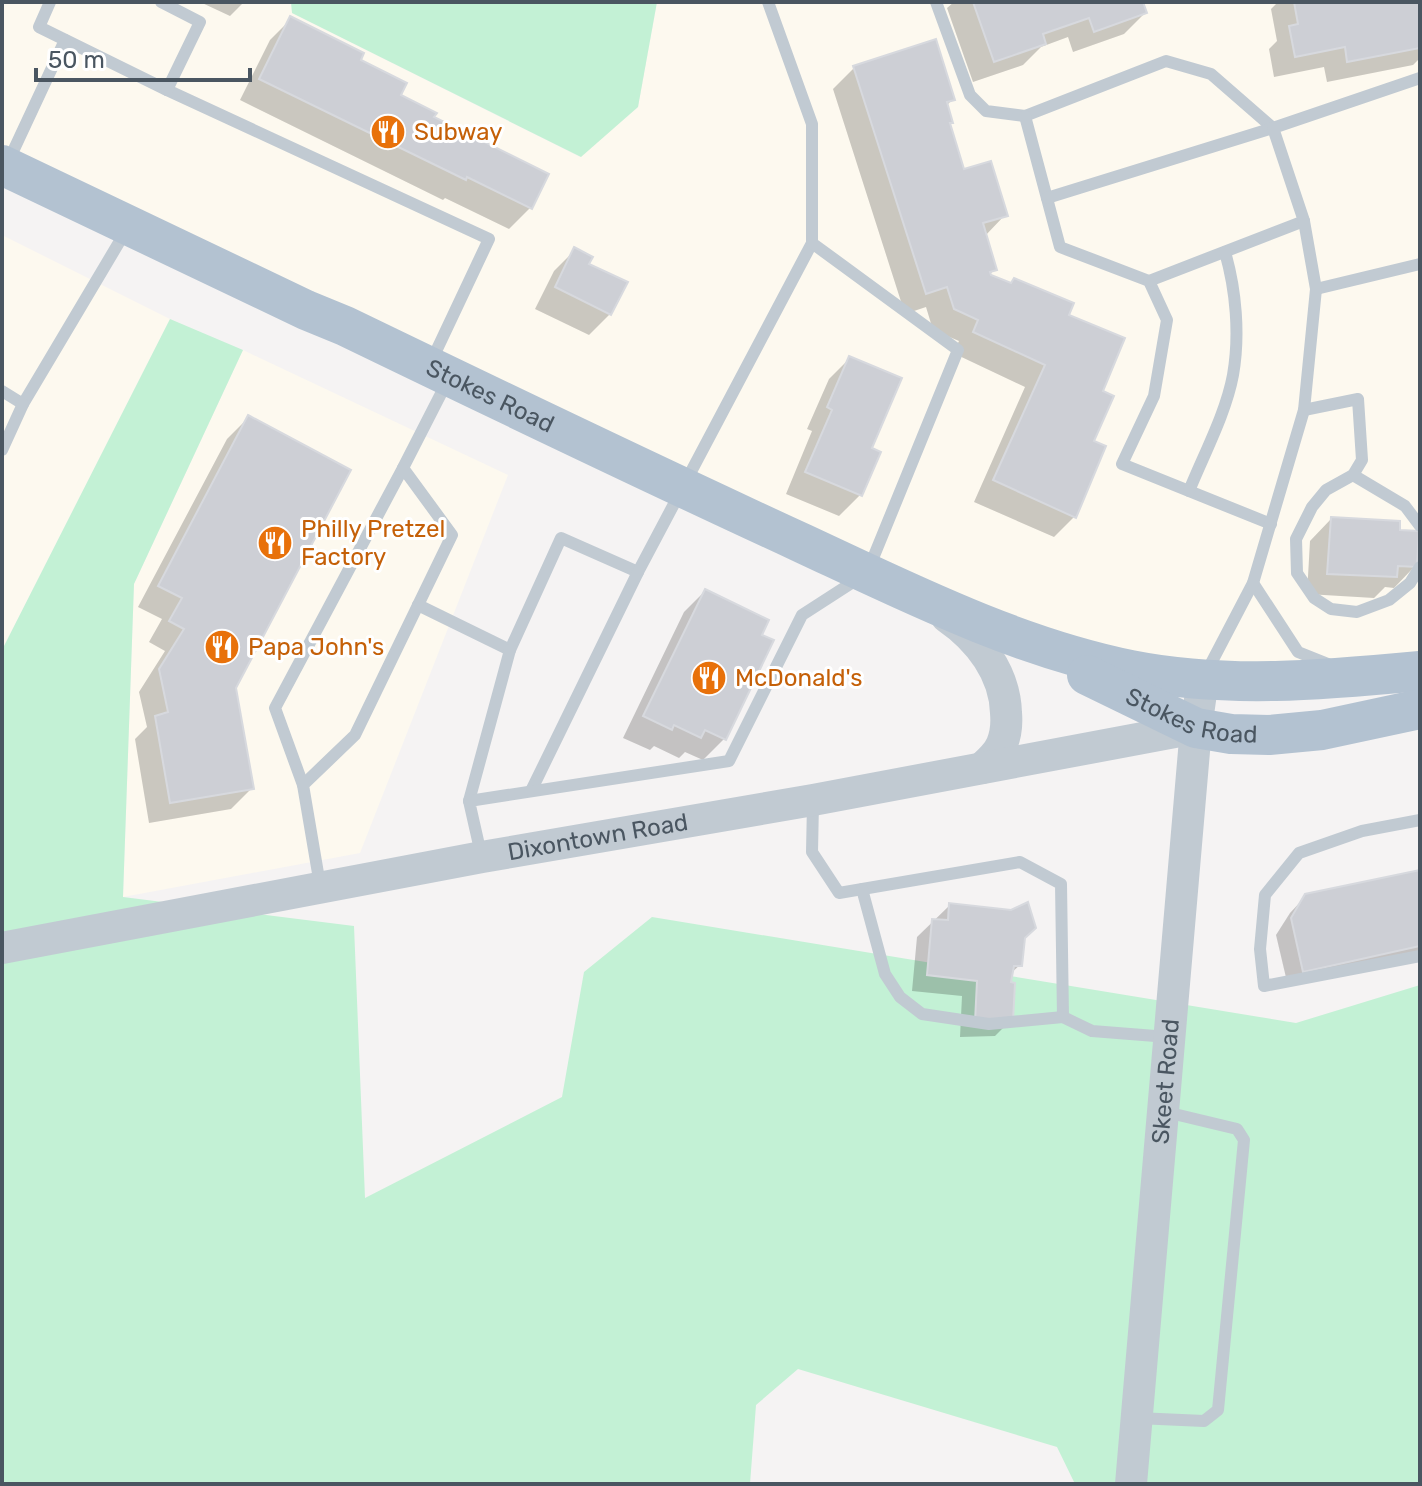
<svg xmlns="http://www.w3.org/2000/svg" width="1422" height="1486" font-family="Rubik,sans-serif">
<style>
.commercial{fill:#fdf9ef}
.green{fill:#c3f1d5}
.shadow{fill:#0003}
.building{fill:#cdcfd5;stroke:#d7d9de;stroke-width:2}
.lines{fill:none;stroke-linecap:round;stroke-linejoin:round}
.service{stroke:#c1cad2;stroke-width:12}
.tertiary{stroke:#c1cad2;stroke-width:32}
.primary{stroke:#b3c2d1;stroke-width:40}
.labels{text-anchor:middle;stroke-width:6;stroke-linejoin:round;paint-order:stroke}
.food-label{font-size:24px;fill:#c56008;stroke:#fff;text-anchor:start}
.street-label{font-size:24px;fill:#4a5661;stroke:#fff}
</style>
<rect width="100%" height="100%" fill="#f5f3f3"/>
<!-- commercial -->
<g class="commercial">
<polygon points="2,2 291,2 292,13 580,157 638,107 657,2 1420,2 1420,671 1081,658 2,165"/>
<polygon points="2,235 170,319 2,650"/>
<polygon points="243,350 508,475 360,853 123,897 134,584"/>
</g>
<!-- green -->
<g class="green">
<polygon points="291,2 657,2 638,107 581,157 292,13"/>
<polygon points="170,319 243,350 134,584 123,897 354,926 365,1198 562,1097 584,972 652,917 1296,1023 1420,985 1420,1484 1075,1484 1057,1447 798,1369 756,1405 750,1484 2,1484 2,650"/>
</g>
<!-- shadow -->
<g class="shadow">
<polygon points="200,2 244,2 230,16"/>
<polygon points="954,2 1141,2 1145,13 1124,34 1073,52 1068,37 1041,47 1023,65 973,82 947,8"/>
<polygon points="1278,2 1420,2 1420,58 1413,65 1327,82 1324,67 1274,77 1269,49 1277,41 1271,9"/>
<polygon points="291,19 358,61 398,96 432,118 547,175 530,208 509,229 445,198 443,200 240,100 270,40"/>
<polygon points="854,68 953,99 946,106 951,123 948,126 962,172 1005,215 985,236 995,269 988,276 1066,316 1100,392 1092,442 1075,516 1054,537 974,502 1025,387 953,353 959,341 933,330 926,307 905,314 833,89"/>
<polygon points="575,250 587,264 610,314 589,335 535,309 554,271"/>
<polygon points="850,358 869,449 860,495 839,516 786,494 812,431 807,429 829,379"/>
<polygon points="248,418 233,688 252,788 231,809 149,823 135,739 147,727 139,692 165,651 149,642 162,619 138,607 227,439"/>
<polygon points="1331,519 1398,532 1415,566 1394,588 1385,587 1374,598 1307,594 1310,541"/>
<polygon points="705,591 724,739 703,760 685,752 679,758 654,746 650,750 623,738 684,612"/>
<polygon points="1420,872 1420,957 1288,986 1276,935 1290,913 1306,896"/>
<polygon points="950,905 1011,912 1023,938 1020,965 1010,974 1011,1020 995,1036 960,1037 962,996 912,991 917,937"/>
</g>
<!-- building -->
<g class="building">
<polygon points="973,2 1143,2 1147,13 1094,32 1089,18 1043,34 1046,44 994,62"/>
<polygon points="1294,2 1420,2 1420,48 1347,62 1345,47 1295,57 1289,26 1298,24"/>
<polygon points="290,16 364,53 361,60 407,83 401,95 437,113 434,117 549,174 532,209 467,177 466,180 259,79"/>
<polygon points="936,39 955,100 947,102 953,123 950,123 964,169 991,161 1008,216 983,223 997,270 990,272 991,275 1011,283 1014,278 1074,303 1069,315 1125,338 1103,391 1114,396 1094,441 1106,446 1076,518 993,480 1045,365 973,332 978,320 954,309 947,287 926,294 853,66"/>
<polygon points="574,247 593,257 589,264 628,282 611,315 555,287"/>
<polygon points="849,356 902,378 872,448 881,452 862,496 805,472 832,410 827,407"/>
<polygon points="248,415 351,470 236,688 254,789 170,803 155,716 168,712 159,669 184,629 169,621 182,598 158,586"/>
<polygon points="1331,517 1400,521 1400,530 1419,531 1417,567 1398,566 1397,577 1327,574"/>
<polygon points="705,589 769,620 762,635 774,640 726,740 705,730 701,738 674,725 672,730 643,716"/>
<polygon points="1420,870 1420,946 1303,972 1291,918 1305,894"/>
<polygon points="1028,902 1036,928 1025,938 1022,966 1014,966 1011,982 1015,983 1013,1021 975,1022 977,981 927,975 932,919 948,920 949,903 1011,910"/>
</g>
<g class="lines">
<!-- service -->
<g class="service">
<polyline points="50,2 39,27 167,90 489,239 431,362"/>
<polyline points="161,2 200,22 167,90"/>
<polyline points="936,2 970,95 986,111 1025,116 1166,61 1211,74 1273,128"/>
<polyline points="1025,116 1060,247 1149,281 1167,320 1154,396 1122,464 1271,524"/>
<polyline points="9,160 65,40"/>
<polyline points="1047,198 1273,128"/>
<polyline points="1149,281 1304,221"/>
<polyline points="1316,289 1420,264"/>
<polyline points="2,391 23,404 127,229"/>
<polyline points="1304,410 1358,399 1362,460 1353,475 1326,490 1312,507 1296,539 1297,573 1314,598 1331,609 1357,612 1389,600 1410,583 1420,567"/>
<polyline points="2,450 23,404"/>
<polyline points="1353,475 1405,506 1420,526"/>
<path d="M1189 491C1204 454 1226 413 1233 375 1240 335 1236 290 1225 252"/>
<polyline points="1253,583 1298,652 1328,664"/>
<polyline points="418,605 510,650 561,538 638,572"/>
<polyline points="1206,673 1253,583 1304,410 1316,289 1304,221 1273,128 1420,78"/>
<polyline points="303,785 275,708 403,468"/>
<polyline points="531,791 638,572 812,243"/>
<polyline points="469,801 510,650"/>
<polyline points="813,803 812,852 839,893 1020,862 1061,884 1063,1017 1092,1031 1168,1037"/>
<polyline points="1420,820 1362,831 1299,853 1265,895 1260,949 1264,986 1420,956"/>
<polyline points="481,854 469,801 729,761 802,615 867,573 958,350 812,243 812,124 768,2"/>
<polyline points="320,885 303,785 355,735 452,535 403,468 448,380"/>
<polyline points="862,889 885,974 900,997 922,1014 989,1024 1063,1017"/>
<polyline points="1137,1418 1204,1421 1218,1410 1244,1140 1237,1129 1166,1112"/>
</g>
<!-- tertiary -->
<g class="tertiary">
<path d="M947 617C979 639 1005 673 1006 713 1007 724 1006 734 1002 744 998 754 990 761 982 768"/>
<path id="s1" d="M2 948 482 857 813 800 1196 728"/>
<path id="s2" d="M1131 1484 1196 728 1203 679"/>
</g>
<!-- primary -->
<g class="primary">
<path id="s3" d="M2 165 306 310 345 326C498 400 650 473 804 544 909 593 1017 647 1131 670 1227 689 1324 680 1420 671"/>
<path id="s4" d="M1087 675 1196 728 1231 734 1269 735 1322 730 1420 709"/>
</g>
</g>
<!-- icons -->
<defs>
<symbol id="restaurant-disc" viewBox="-11 -11 22 22"><circle r="9.5" fill="#e8710a" stroke="#fff"/><path d="M-5-6h1v4h1v-4h1v4h1v-4h1v5L-1.5 .5V6h-2V.5L-5-1ZM5-6V6H3V1.5H1.5Q1.5-4 5-6Z" fill="#fff"/></symbol>
</defs>
<g fill-rule="evenodd">
<use href="#restaurant-disc" x="368" y="112" width="40" height="40"/>
<use href="#restaurant-disc" x="255" y="523" width="40" height="40"/>
<use href="#restaurant-disc" x="202" y="627" width="40" height="40"/>
<use href="#restaurant-disc" x="689" y="658" width="40" height="40"/>
</g>
<g class="labels">
<!-- food labels -->
<g class="food-label">
<text x="414" y="140">Subway</text>
<text x="301" y="537">Philly Pretzel<tspan x="301" dy="28">Factory</tspan></text>
<text x="248" y="655">Papa John's</text>
<text x="735" y="686">McDonald's</text>
</g>
<!-- street labels -->
<g class="street-label">
<text dy="8" stroke="none"><textPath href="#s3" startOffset="540">Stokes Road</textPath></text>
<text dy="8" stroke="none"><textPath href="#s4" startOffset="114">Stokes Road</textPath></text>
<text dy="8" stroke="none"><textPath href="#s1" startOffset="606">Dixontown Road</textPath></text>
<text dy="8" stroke="none"><textPath href="#s2" startOffset="404">Skeet Road</textPath></text>
</g>
</g>
<!-- border -->
<rect width="1422" height="1486" fill="none" stroke="#4a5661" stroke-width="8"/>
<!-- scale -->
<path d="M36 68v12h214v-12" fill="none" stroke="#4a5661" stroke-width="4"/>
<text x="48" y="68" font-size="24" fill="#4a5661" stroke="#ffffff" stroke-width="6" paint-order="stroke">50 m</text>
</svg>
